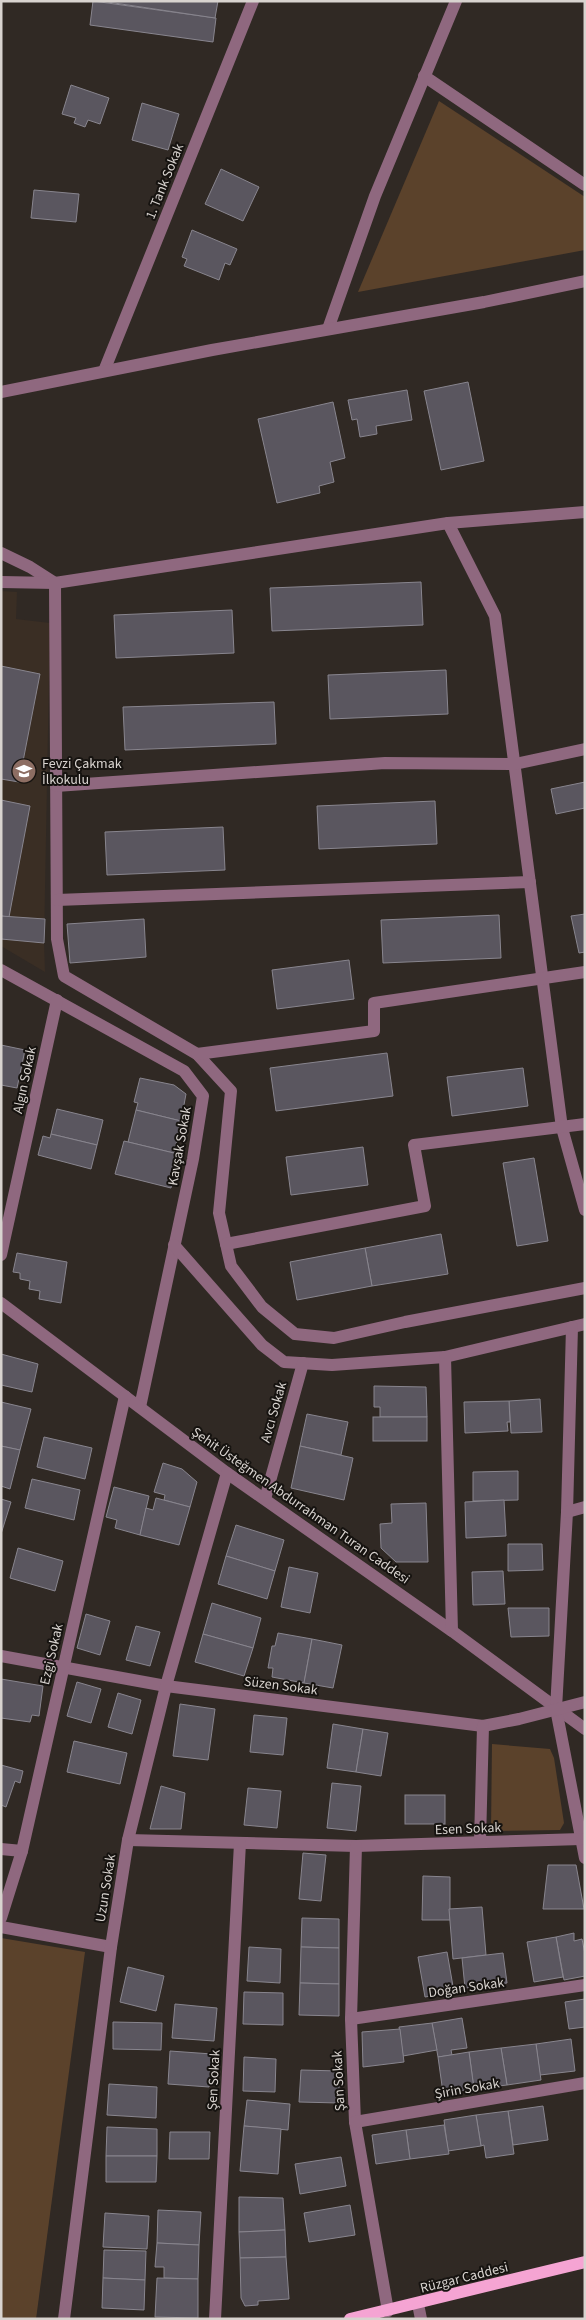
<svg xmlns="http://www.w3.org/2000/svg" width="586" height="2320" font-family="'Source Sans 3',sans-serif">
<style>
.built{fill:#3a2e24}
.green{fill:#5b422b}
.building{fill:#5a565f;stroke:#88858e}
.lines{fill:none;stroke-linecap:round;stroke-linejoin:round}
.minor{stroke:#8f687f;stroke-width:12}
.major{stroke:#f5a4d3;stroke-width:12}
.labels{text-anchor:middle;stroke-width:4;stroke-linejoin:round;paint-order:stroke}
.street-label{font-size:14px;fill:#d8d3cf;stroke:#161310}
.poi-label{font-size:14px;fill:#d8d3cf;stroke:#161310;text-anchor:start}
</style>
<rect width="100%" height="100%" fill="#302924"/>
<!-- built -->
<polygon class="built" points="1,591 17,592 16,619 50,623 44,943 45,972 1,946"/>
<!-- green -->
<g class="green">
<polygon points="439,101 585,197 585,250 358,292"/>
<polygon points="492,1744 550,1749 554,1758 564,1823 560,1830 491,1831"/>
<polygon points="1,1938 85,1952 36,2319 1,2319"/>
</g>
<!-- building -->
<g class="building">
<polygon points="93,1 216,18 213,42 90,25"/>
<polygon points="101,1 218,1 215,18"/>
<polygon points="71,85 109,98 100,124 88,120 85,127 74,123 76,118 62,114"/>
<polygon points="142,103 179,114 168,150 132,140"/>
<polygon points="221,169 259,187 243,221 205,204"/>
<polygon points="34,190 79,194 76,222 31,218"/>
<polygon points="192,230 237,249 230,265 225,263 219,280 184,266 187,259 182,257"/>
<polygon points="468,382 484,461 441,470 424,391"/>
<polygon points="407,390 412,420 376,426 377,434 360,437 357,419 352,420 348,400"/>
<polygon points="333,402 345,458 330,462 334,482 319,486 320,493 277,503 258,419"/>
<polygon points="421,582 423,625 272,631 270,588"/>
<polygon points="232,610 234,653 116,658 114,615"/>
<polygon points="1,666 40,674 19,782 1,779"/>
<polygon points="446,670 448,714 330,719 328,675"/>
<polygon points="274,702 276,744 125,750 123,707"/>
<polygon points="585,782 585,808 556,814 551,789"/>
<polygon points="1,800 30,806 9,917 1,916"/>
<polygon points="435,801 437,844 319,849 317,806"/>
<polygon points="223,827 225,870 107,875 105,832"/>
<polygon points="585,914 585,952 579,953 571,916"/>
<polygon points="499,915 501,958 383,963 381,920"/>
<polygon points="1,916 45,919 44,943 1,939"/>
<polygon points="144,919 146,957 70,963 67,924"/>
<polygon points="349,960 354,999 277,1009 272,970"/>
<polygon points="1,1045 25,1050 17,1088 1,1085"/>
<polygon points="387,1053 393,1096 276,1111 270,1068"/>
<polygon points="523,1068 528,1106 452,1116 447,1077"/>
<polygon points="140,1078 174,1085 186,1094 181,1121 136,1110 138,1103 134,1102"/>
<polygon points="57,1109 103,1120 97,1145 51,1134"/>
<polygon points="136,1110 181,1121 174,1153 128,1142"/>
<polygon points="51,1134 97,1145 91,1169 38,1155 43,1136 50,1138"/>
<polygon points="124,1141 178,1154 171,1188 115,1174"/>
<polygon points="363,1147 368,1185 291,1195 286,1157"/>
<polygon points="534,1158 548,1241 517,1246 503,1163"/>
<polygon points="441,1234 448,1274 372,1286 365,1248"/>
<polygon points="365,1248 372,1286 297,1300 290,1262"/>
<polygon points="17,1253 67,1262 61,1303 39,1299 40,1291 29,1289 30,1281 20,1279 20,1273 13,1272"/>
<polygon points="1,1354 38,1364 32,1392 1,1385"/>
<polygon points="374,1386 426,1387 427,1417 380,1417 380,1407 374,1407"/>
<polygon points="540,1399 542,1432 511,1433 509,1401"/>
<polygon points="509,1401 510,1422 507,1422 508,1431 465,1433 464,1402"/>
<polygon points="1,1402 31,1409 20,1450 1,1446"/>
<polygon points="307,1414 348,1422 341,1455 300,1446"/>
<rect x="373" y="1417" width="54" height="24"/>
<polygon points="44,1437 92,1448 85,1479 37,1467"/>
<polygon points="1,1446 20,1450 10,1489 1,1486"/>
<polygon points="300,1446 353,1458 344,1500 291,1488"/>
<polygon points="163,1463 182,1469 197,1482 190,1507 164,1500 165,1495 154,1492"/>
<polygon points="518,1471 518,1500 473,1501 473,1472"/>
<polygon points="32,1479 80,1490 74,1520 25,1508"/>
<polygon points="114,1487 149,1496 140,1535 115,1528 117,1520 106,1517"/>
<polygon points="156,1498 190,1507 179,1545 140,1535 146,1508 153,1510"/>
<polygon points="1,1499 11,1502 1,1534"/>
<polygon points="504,1500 506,1536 466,1538 465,1502"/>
<polygon points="426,1503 428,1562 396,1562 381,1548 380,1524 392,1523 391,1504"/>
<polygon points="236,1525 284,1540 275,1571 226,1556"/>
<polygon points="508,1544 542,1544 543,1570 508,1571"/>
<polygon points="18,1548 63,1561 55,1591 10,1578"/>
<polygon points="226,1556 275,1571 267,1599 218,1584"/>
<polygon points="289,1567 318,1573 310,1613 281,1607"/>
<polygon points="503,1571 505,1604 473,1605 472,1572"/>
<polygon points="212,1603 261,1618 253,1648 203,1634"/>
<polygon points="508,1608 549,1608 549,1636 511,1637"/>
<polygon points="86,1614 110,1621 100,1655 77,1648"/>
<polygon points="136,1626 160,1632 150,1666 126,1660"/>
<polygon points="278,1633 312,1639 304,1683 272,1677 273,1668 268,1668 272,1646 275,1646"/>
<polygon points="203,1634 253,1648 244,1676 195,1662"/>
<polygon points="312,1639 342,1645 333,1688 304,1683"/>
<polygon points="1,1679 43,1686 39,1716 32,1715 30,1722 1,1718"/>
<polygon points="77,1682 101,1689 91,1723 67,1716"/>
<polygon points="118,1693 141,1700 132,1734 108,1727"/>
<polygon points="180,1704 215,1709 208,1760 173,1756"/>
<polygon points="254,1715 287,1718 283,1755 250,1752"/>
<polygon points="333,1724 363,1729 356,1772 327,1768"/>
<polygon points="363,1729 388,1733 381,1776 356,1772"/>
<polygon points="74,1741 127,1753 120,1784 67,1772"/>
<polygon points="1,1765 23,1771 20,1783 15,1781 6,1807 1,1805"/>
<polygon points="332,1783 361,1786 356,1831 327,1828"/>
<polygon points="161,1786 185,1793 181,1829 150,1829"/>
<polygon points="248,1788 281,1791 277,1828 244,1825"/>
<rect x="405" y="1795" width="40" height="29"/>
<polygon points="303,1853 326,1855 321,1901 299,1899"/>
<polygon points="548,1865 576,1865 584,1909 543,1909"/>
<polygon points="423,1876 450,1877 450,1920 422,1920"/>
<polygon points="482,1907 486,1955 453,1959 449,1909"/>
<polygon points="302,1918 339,1919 339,1948 301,1947"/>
<polygon points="574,1933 574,1941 582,1939 585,1954 585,1976 564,1980 556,1937"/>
<polygon points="556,1937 563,1977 534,1982 527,1942"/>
<polygon points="249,1947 281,1949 280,1983 247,1981"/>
<polygon points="301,1947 339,1948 339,1984 300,1983"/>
<polygon points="447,1952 454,1992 425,1997 418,1957"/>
<polygon points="503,1953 507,1983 465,1988 462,1958"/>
<polygon points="128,1967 164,1976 156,2011 120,2002"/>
<polygon points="300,1983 339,1984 339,2016 299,2015"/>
<polygon points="244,1992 283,1993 283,2025 243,2024"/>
<polygon points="585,1999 585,2027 569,2029 565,2002"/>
<polygon points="175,2004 217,2008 214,2041 172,2038"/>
<polygon points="462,2018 467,2048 451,2050 452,2055 438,2057 432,2023"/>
<polygon points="113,2022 162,2023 161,2050 113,2049"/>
<polygon points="432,2023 437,2050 403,2056 399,2027"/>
<polygon points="400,2029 404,2062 363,2067 362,2032"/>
<polygon points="571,2039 575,2071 540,2075 536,2044"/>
<polygon points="536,2044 541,2080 507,2085 501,2048"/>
<polygon points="501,2048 507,2085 474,2089 469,2052"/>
<polygon points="170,2051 212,2054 209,2087 168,2084"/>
<polygon points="469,2052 474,2089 443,2093 438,2057"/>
<polygon points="244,2057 276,2059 275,2092 243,2091"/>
<polygon points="301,2070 339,2071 339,2103 299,2102"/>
<polygon points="109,2084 157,2087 156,2118 107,2115"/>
<polygon points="247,2100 290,2104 288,2130 244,2126"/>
<polygon points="543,2106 548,2140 513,2145 508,2111"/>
<polygon points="508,2111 514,2154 486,2158 484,2145 481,2146 476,2115"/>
<polygon points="476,2115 481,2146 448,2151 444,2120"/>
<polygon points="444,2125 449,2154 410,2159 406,2130"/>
<polygon points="244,2126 281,2129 278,2174 240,2171"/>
<polygon points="107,2127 157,2129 157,2156 106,2156"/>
<polygon points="406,2130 410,2159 376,2164 372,2135"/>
<polygon points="170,2132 210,2132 209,2159 169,2159"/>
<polygon points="106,2156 157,2156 156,2182 106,2182"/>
<polygon points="341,2157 346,2186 300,2194 295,2164"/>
<polygon points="239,2197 283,2198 285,2230 239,2232"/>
<polygon points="350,2205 355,2235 309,2242 304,2213"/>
<polygon points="158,2210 201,2212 199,2245 157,2243"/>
<polygon points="105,2213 149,2216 147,2249 103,2247"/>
<polygon points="285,2230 286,2257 240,2258 239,2232"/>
<polygon points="157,2243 199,2245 198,2279 164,2278 164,2267 155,2267"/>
<polygon points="104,2250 146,2251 145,2280 103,2278"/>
<polygon points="286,2257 289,2299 258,2301 258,2305 245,2306 241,2298 240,2258"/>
<polygon points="103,2278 145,2280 144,2310 102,2308"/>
<polygon points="157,2278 198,2279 198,2318 155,2317"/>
</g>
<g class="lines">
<!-- minor -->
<g class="minor">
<polyline points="424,76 585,185"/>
<polyline points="328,329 375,196 456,1"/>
<polyline points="104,371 253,1"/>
<polyline points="1,392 212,350 484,302 585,281"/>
<polyline points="448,523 495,616 562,1128 585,1210"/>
<polyline points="1,553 30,567 55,583"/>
<polyline points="1,582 55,583 448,523 585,512"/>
<polyline points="55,583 57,939 64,976 197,1054 231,1091 219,1213 231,1266 262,1307 295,1334 334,1338 405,1322 585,1288"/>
<polyline points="56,786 385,763 515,764 585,749"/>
<polyline points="57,900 530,882"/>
<polyline points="1,970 184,1071 203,1096 193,1159 140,1407"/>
<polyline points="197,1054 374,1031 374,1003 585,972"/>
<polyline points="226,1244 425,1206 414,1145 585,1124"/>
<polyline points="174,1245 262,1345 284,1362 332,1365 445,1357 585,1324"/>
<polyline points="1,1255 57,1000"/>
<polyline points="1,1303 227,1473 452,1631 585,1729"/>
<polyline points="572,1327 567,1512 556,1709 585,1858"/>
<polyline points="445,1357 452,1631"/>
<polyline points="265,1499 303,1363"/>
<polyline points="567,1512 585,1507"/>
<polyline points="1,1656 166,1686 483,1726 519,1719 585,1702"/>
<polyline points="128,1840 356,1846 581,1839"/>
<polyline points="480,1842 483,1726"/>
<polyline points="356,1846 351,2019 355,2122 388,2311"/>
<polyline points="1,1849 22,1851"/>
<polyline points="1,1918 22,1851 125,1396"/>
<polyline points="1,1927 111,1947"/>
<polyline points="351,2019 585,1985"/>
<polyline points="355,2122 585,2083"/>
<polyline points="418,2304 421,2319"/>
<polyline points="64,2319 111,1947 128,1840 166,1686 227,1473"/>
<polyline points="215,2319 240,1843"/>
</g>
<!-- major -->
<polyline class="major" points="350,2319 585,2262"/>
</g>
<!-- icons -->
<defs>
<symbol id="school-disc" viewBox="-11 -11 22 22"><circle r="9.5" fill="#8d6e63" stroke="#161310"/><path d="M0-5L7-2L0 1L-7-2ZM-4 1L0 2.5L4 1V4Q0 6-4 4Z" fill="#fff"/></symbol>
</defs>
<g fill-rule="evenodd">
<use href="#school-disc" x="10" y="757" width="28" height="28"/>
</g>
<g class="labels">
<!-- street labels -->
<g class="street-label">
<text transform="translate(164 181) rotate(-68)" y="5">1. Tank Sokak</text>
<text transform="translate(24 1080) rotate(-78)" y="5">Algın Sokak</text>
<text transform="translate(179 1146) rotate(-80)" y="5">Kavşak Sokak</text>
<text transform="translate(273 1412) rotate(-74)" y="5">Avcı Sokak</text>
<text transform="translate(301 1505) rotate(35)" y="5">Şehit Üsteğmen Abdurrahman Turan Caddesi</text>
<text transform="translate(51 1654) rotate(-77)" y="5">Ezgi Sokak</text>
<text transform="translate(281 1685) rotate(7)" y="5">Süzen Sokak</text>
<text transform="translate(468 1828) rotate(-2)" y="5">Esen Sokak</text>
<text transform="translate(105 1888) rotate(-81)" y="5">Uzun Sokak</text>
<text transform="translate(466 1987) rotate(-8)" y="5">Doğan Sokak</text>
<text transform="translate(213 2080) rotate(-87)" y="5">Şen Sokak</text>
<text transform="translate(338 2081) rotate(-93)" y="5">Şan Sokak</text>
<text transform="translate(467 2088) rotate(-10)" y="5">Şirin Sokak</text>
<text transform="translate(464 2277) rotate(-14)" y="5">Rüzgar Caddesi</text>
</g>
<!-- poi labels -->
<g class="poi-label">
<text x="42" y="768">Fevzi Çakmak<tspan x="42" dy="16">İlkokulu</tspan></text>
</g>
</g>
<!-- border -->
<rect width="586" height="2320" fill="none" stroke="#d8d3cf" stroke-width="5"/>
</svg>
